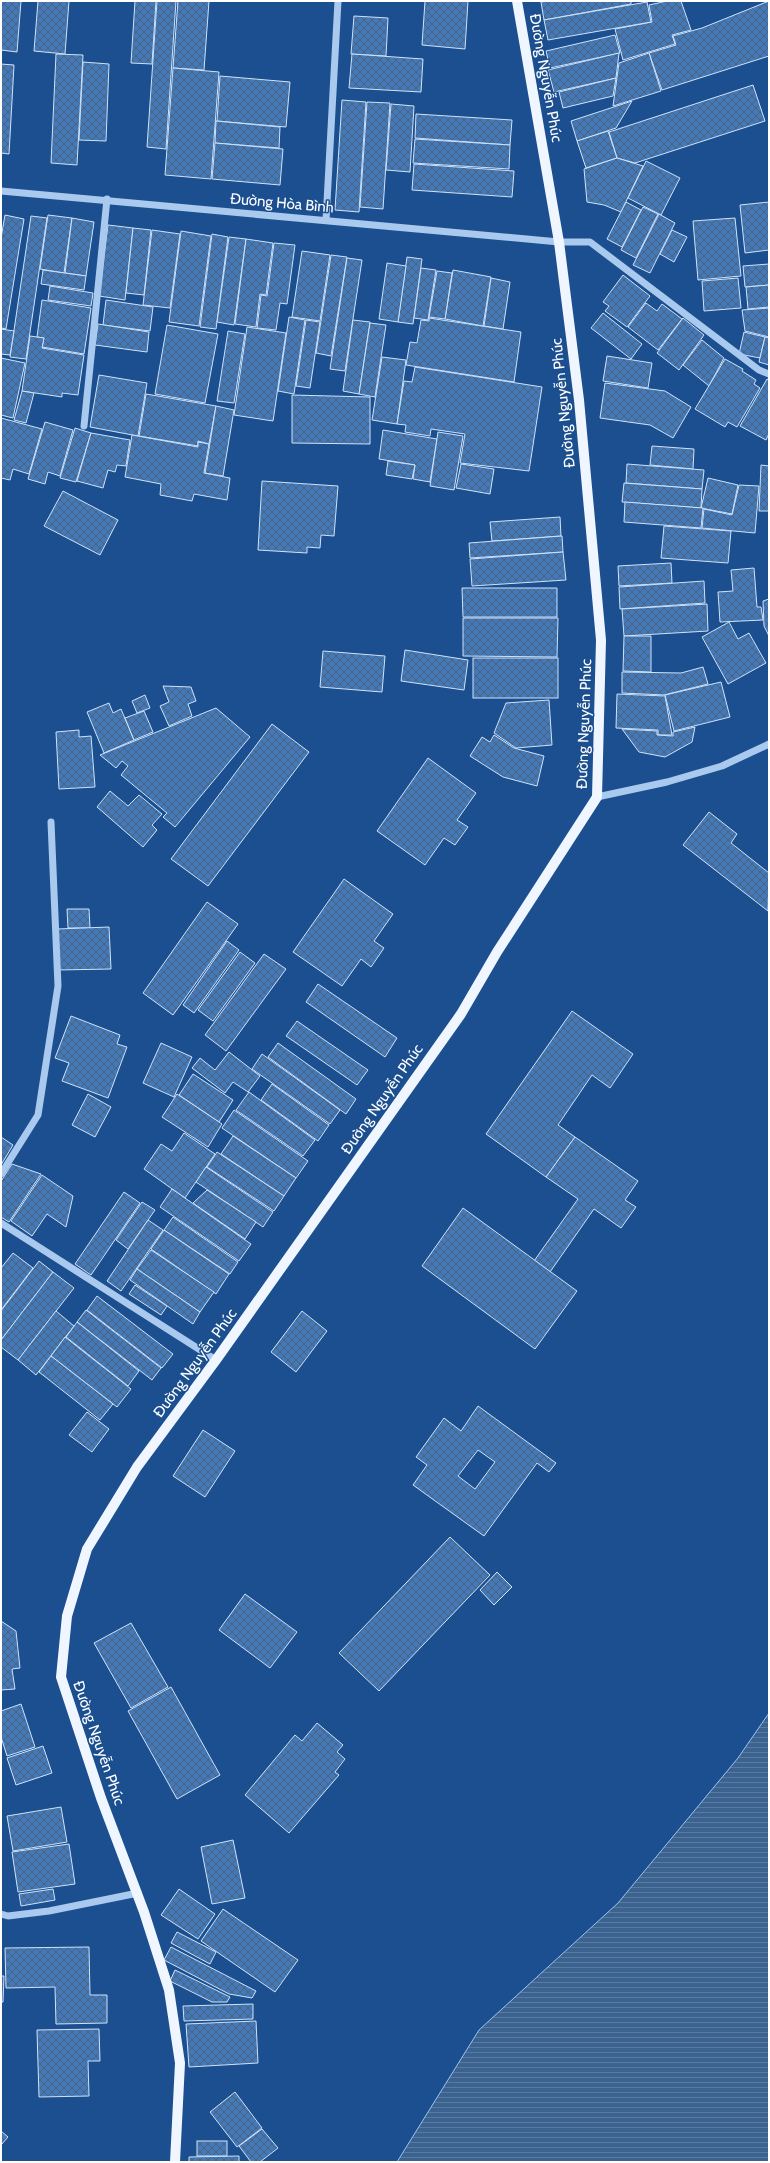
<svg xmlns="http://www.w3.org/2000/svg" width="770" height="2163" font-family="Cabin,sans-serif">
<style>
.water{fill:url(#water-rules);stroke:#9cc4f0}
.building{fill:url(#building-cross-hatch);stroke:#cfe3fa;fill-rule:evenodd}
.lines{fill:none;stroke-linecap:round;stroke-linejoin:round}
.minor{stroke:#a9c9ee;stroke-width:7}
.major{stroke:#f0f6ff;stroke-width:10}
.labels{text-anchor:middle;stroke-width:3;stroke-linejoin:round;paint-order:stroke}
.street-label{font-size:15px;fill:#fff;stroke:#1b4f8f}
</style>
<defs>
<pattern id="water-rules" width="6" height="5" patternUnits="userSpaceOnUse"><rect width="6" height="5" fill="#3c6290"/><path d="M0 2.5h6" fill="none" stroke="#597aa1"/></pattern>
<pattern id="building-cross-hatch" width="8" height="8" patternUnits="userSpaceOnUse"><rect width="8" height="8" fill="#4478b7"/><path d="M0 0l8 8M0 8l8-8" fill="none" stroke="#486282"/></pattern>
</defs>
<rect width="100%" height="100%" fill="#1b4f8f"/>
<!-- water -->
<polygon class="water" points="769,1713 769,2162 397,2162 479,2030 618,1903 738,1758"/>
<!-- building -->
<g class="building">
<polygon points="1,1 21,1 17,52 1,50"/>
<polygon points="38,1 69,1 65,54 34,51"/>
<polygon points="135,1 156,1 152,64 131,63"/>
<polygon points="157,1 176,1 166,149 147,147"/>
<polygon points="178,1 209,1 204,70 173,68"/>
<polygon points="425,1 468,1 465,49 422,45"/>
<polygon points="547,1 631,1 631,4 544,20 541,2"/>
<polygon points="667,1 681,1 691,30 672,35 675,44 623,60 615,29 652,22 649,5"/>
<polygon points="769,1 769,56 662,90 649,53 676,45 673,36 702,28"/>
<polygon points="647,2 651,22 548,40 544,20"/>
<polygon points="354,16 388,18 386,56 351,54"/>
<polygon points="615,35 620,53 550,68 546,51"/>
<polygon points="619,53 616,78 554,92 548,70"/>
<polygon points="649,53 661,91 613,106 619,63"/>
<polygon points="56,54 83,55 77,165 51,163"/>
<polygon points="352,54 423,59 421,92 349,88"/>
<polygon points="83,62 109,64 106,141 79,140"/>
<polygon points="1,64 14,65 9,154 1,153"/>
<polygon points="173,68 219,72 211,179 165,175"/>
<polygon points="220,76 290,82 286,127 217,121"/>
<polygon points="616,78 613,96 563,108 559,92"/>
<polygon points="753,85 765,121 635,163 617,158 609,132"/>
<polygon points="342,100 366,102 359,212 335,210"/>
<polygon points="632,101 616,128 577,141 571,121"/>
<polygon points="367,102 390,103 383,209 360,207"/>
<polygon points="391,104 414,106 410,172 386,170"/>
<polygon points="416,114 512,120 510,145 415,138"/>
<polygon points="216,121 280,127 279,148 215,143"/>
<polygon points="608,131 617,158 586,168 577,141"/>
<polygon points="415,139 510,145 509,169 413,163"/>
<polygon points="215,143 283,149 280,185 212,179"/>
<polygon points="617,158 643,166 621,212 604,205 587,202 584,169"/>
<polygon points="646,161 680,178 661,215 628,198"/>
<polygon points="414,164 514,171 512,197 412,190"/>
<polygon points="626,202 641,210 622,247 607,239"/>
<polygon points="769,202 769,250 745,253 740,205"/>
<polygon points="643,207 658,214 636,258 621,250"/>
<polygon points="659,214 675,223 650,273 633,265"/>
<polygon points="5,215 24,219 6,329 1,328 1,238"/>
<polygon points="48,215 72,218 64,273 40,269"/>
<polygon points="31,216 47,218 26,359 10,357"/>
<polygon points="72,218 94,222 86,276 65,273"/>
<polygon points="735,218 741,276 698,280 693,221"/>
<polygon points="108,225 133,228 125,300 99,296"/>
<polygon points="133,228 151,230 144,295 126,293"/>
<polygon points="152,230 180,234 170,308 143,305"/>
<polygon points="672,230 687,237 674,262 660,254"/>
<polygon points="181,231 211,236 199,326 169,322"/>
<polygon points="212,234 228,237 216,329 200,327"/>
<polygon points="229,237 246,239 234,325 217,322"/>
<polygon points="246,239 273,243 266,295 260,294 256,327 235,324"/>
<polygon points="274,243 295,245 287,304 280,303 276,330 257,328 261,295 267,296"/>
<polygon points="302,251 330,255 320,321 292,317"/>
<polygon points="331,255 347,257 331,356 316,353"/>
<polygon points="407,257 422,259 413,324 398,322"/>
<polygon points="347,258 362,260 345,371 330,369"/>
<polygon points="387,263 406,266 398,322 379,319"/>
<polygon points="769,264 769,285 745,287 743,266"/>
<polygon points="421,268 436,270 428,320 414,318"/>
<polygon points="43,270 86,276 84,290 41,284"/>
<polygon points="453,270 491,277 483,326 445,319"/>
<polygon points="437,271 452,273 445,319 429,317"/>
<polygon points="623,275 650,296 627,327 605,311 609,306 603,302"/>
<polygon points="491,278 510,282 503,329 484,326"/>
<polygon points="738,278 741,308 704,311 702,281"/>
<polygon points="769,285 769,307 748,309 746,287"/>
<polygon points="50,286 93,293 91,306 48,300"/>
<polygon points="42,300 91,308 84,354 42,347 44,338 37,337"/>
<polygon points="106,300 153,307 150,331 103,325"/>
<polygon points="646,303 657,311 662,304 682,319 658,350 628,327"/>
<polygon points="769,308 769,337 745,331 742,310"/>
<polygon points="603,313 642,344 631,359 591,328"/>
<polygon points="289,317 305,320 294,394 278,391"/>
<polygon points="429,318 521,332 514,382 406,365 410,342 417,343 421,320 429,321"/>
<polygon points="683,318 704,335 679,370 657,353"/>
<polygon points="306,320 320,322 310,388 296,386"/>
<polygon points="353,320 370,322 359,394 343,391"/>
<polygon points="370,323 386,325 375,397 359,394"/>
<polygon points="98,324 149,332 147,352 95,345"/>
<polygon points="167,325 218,334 205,403 155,394"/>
<polygon points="247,327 286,333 273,421 234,415"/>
<polygon points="1,329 14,331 10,355 1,354"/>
<polygon points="228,331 245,334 234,403 217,401"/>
<polygon points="744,332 765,337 760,358 739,354"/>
<polygon points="30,336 44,338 42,348 84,355 78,395 62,393 62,397 22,391"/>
<polygon points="765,337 769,338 769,365 759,362"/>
<polygon points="702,340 724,358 709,386 683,365"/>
<polygon points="607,356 652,363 648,388 603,381"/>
<polygon points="382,357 406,360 397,424 372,420"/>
<polygon points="1,358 25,363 13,418 1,415"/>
<polygon points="725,359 743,369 742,371 756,380 754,384 760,388 737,427 728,422 725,427 695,409"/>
<polygon points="415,367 542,387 529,471 460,463 465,434 431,429 430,436 405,432 406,425 397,424 404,381 412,382"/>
<polygon points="99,375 147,383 138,436 90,427"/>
<polygon points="767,379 769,380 769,434 766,440 740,426"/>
<polygon points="605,383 665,391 691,407 673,438 650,425 600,418"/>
<polygon points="22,391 34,393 26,423 14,420"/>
<polygon points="146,394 216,406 209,444 198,441 198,446 139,436"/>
<polygon points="292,395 370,397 370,444 292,443"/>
<polygon points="216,406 234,410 223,476 205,473"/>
<polygon points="1,418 42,429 29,474 13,469 10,480 1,478"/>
<polygon points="45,422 73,430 60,476 48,472 45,484 28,479"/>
<polygon points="75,428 91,433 76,482 60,478"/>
<polygon points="383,430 437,439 430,482 413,479 415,465 379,459"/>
<polygon points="438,432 463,436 454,490 430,486"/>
<polygon points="91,433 130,440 126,466 117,465 115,472 108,470 103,488 77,481"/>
<polygon points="132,435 198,447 198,442 209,444 204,473 230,478 227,500 194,494 192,501 160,495 161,484 125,477"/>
<polygon points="652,446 694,449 693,469 650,465"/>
<polygon points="388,461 415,465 412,479 386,475"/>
<polygon points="461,464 494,469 490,494 456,488"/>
<polygon points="627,464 704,470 702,489 626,483"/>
<polygon points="761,465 769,466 769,511 759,511"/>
<polygon points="708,478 738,485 732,514 701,508"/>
<polygon points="262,481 338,486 334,536 321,535 320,548 307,547 307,553 258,550"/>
<polygon points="624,483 702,489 701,508 622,502"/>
<polygon points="739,485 759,486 755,533 702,528 704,509 732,515"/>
<polygon points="63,491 118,520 100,555 44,526"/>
<polygon points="625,502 703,508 701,528 624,522"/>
<polygon points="560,517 561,536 492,541 490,522"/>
<polygon points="664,526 731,531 728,563 661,558"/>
<polygon points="562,536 563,552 470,558 469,543"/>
<polygon points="563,552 566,580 472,586 470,559"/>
<polygon points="671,563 672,583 619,586 618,566"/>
<polygon points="754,568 757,607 761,607 763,620 720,622 718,592 733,591 731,570"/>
<polygon points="704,581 705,603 620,609 619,587"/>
<polygon points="462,588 557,588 557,617 463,617"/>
<polygon points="769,599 769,636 764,626 763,601"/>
<polygon points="707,604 708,631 624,636 622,609"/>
<polygon points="463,618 558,618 557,657 463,656"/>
<polygon points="729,622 738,639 749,633 766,663 728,684 702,637"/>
<polygon points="624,636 651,636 651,672 623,671"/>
<polygon points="405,650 468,660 464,690 401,681"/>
<polygon points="323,651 385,656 382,692 320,687"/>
<rect x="473" y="658" width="85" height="40"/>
<polygon points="703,667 708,684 664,695 622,693 622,672 681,673"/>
<polygon points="721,682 730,717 674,731 665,695"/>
<polygon points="163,686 191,687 196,701 188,704 192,716 169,726 160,706 169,702"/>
<polygon points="617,694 665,696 672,735 658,735 658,730 616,728"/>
<polygon points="145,695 150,708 137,713 132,701"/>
<polygon points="549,700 552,745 516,748 494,733 506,703"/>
<polygon points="109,703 113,713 121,709 134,740 104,753 87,712"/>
<polygon points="216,708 250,737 175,827 163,817 167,813 121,775 128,766 122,761 116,768 100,755"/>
<polygon points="144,711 153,732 134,740 125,718"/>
<polygon points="272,724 309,752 208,886 171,859"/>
<polygon points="695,727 692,742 665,757 639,752 622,729 657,731 657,735 673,736 673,732"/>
<polygon points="79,730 79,737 91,736 95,787 59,789 56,732"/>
<polygon points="494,735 514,748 544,756 537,786 503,777 470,756 482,737 490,742"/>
<polygon points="428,758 476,793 457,820 468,827 455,845 444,838 425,865 377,831"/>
<polygon points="110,791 128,806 139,795 162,814 152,825 157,830 143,847 97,807"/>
<polygon points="709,812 737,834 731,843 769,873 768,911 683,845"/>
<polygon points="344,879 393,914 374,941 384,948 371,967 361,959 342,986 293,952"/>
<polygon points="207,902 238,924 173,1015 143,993"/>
<polygon points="67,909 89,909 90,928 68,928"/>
<polygon points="109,927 111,969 58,970 57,929"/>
<polygon points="227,941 239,950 194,1013 183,1005"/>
<polygon points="240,952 255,963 213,1021 198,1010"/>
<polygon points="264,954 286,969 226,1051 205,1035"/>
<polygon points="318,984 397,1038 385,1057 306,1002"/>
<polygon points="572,1011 633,1054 610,1088 592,1075 558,1125 575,1137 546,1177 486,1134"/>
<polygon points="71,1016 120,1035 117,1044 127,1047 108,1098 62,1081 69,1063 55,1058"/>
<polygon points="297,1021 368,1070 357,1085 286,1036"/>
<polygon points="161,1043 192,1057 174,1097 143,1083"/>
<polygon points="278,1043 356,1099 346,1114 268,1057"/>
<polygon points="229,1052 260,1076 248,1092 233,1082 225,1093 192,1068 200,1058 215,1070"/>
<polygon points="262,1054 340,1110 330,1124 252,1069"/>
<polygon points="193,1074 233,1100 219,1122 179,1095"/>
<polygon points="272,1084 329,1125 318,1141 261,1100"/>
<polygon points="249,1092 315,1140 303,1156 236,1110"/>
<polygon points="88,1094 111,1107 95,1137 72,1125"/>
<polygon points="177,1094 222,1124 208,1147 162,1117"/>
<polygon points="234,1110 308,1161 296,1178 222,1128"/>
<polygon points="184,1133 215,1154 185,1198 144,1169 161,1144 172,1151"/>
<polygon points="233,1136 296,1178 284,1196 221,1154"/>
<polygon points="1,1137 13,1145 1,1165"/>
<polygon points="575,1137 638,1181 625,1200 636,1207 621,1228 594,1209 550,1272 534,1261 578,1199 546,1177"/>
<polygon points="217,1152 284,1196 274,1211 207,1167"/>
<polygon points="12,1164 41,1174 9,1222 1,1217 1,1181"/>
<polygon points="206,1167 273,1212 263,1227 196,1182"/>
<polygon points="42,1175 73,1196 66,1227 47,1214 32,1236 11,1221"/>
<polygon points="172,1189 251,1244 239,1261 160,1207"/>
<polygon points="207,1190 256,1222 245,1239 193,1203"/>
<polygon points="124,1192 140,1203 91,1275 75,1264"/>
<polygon points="142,1202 155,1210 128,1249 116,1240"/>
<polygon points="463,1208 577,1291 535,1349 422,1266"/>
<polygon points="173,1217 238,1262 230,1274 164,1230"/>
<polygon points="148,1220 163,1230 121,1291 107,1281"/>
<polygon points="164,1230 229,1274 216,1294 151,1249"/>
<polygon points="151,1250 214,1292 200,1312 137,1269"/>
<polygon points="13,1253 33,1268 1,1310 1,1268"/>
<polygon points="39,1261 53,1272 1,1340 1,1311"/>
<polygon points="137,1269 200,1312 193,1324 130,1280"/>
<polygon points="53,1272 74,1288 18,1360 1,1347 1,1340"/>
<polygon points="135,1285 167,1306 161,1315 129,1294"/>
<polygon points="97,1296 173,1354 162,1368 87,1310"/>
<polygon points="86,1310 161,1368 152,1380 77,1322"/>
<polygon points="56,1311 74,1326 36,1375 18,1360"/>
<polygon points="302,1311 327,1331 296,1372 271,1352"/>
<polygon points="77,1322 139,1371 128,1386 66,1337"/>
<polygon points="65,1337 131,1389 117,1407 51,1356"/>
<polygon points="51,1356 113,1404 100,1420 39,1372"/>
<path d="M478 1406 556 1463 549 1472 537 1463 484 1536 413 1485 427 1465 416 1457 444 1418 461 1431ZM478 1450 495 1462 475 1489 458 1476Z"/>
<polygon points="87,1412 109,1429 92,1452 69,1435"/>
<polygon points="203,1430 235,1451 205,1497 173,1476"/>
<polygon points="450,1537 490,1575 379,1691 339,1653"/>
<polygon points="497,1572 512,1587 494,1605 480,1590"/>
<polygon points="245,1594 297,1632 270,1668 219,1630"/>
<polygon points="1,1621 16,1631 20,1668 12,1669 15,1689 1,1690"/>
<polygon points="131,1623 168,1687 131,1708 94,1643"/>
<polygon points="171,1687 220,1775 177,1799 128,1711"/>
<polygon points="21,1704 35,1747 7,1756 1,1737 1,1711"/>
<polygon points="317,1723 343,1745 337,1752 345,1759 335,1772 339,1775 289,1833 245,1795 295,1735 302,1741"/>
<polygon points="43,1746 52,1773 16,1785 7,1758"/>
<polygon points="61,1807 67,1842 13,1851 7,1816"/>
<polygon points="233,1840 245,1898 212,1904 201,1847"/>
<polygon points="69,1844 75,1884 18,1892 12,1852"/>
<polygon points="53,1889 55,1900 21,1906 19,1894"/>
<polygon points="179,1889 215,1914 198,1939 161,1915"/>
<polygon points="223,1909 298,1960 275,1992 201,1941"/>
<polygon points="177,1932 216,1952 210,1964 171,1943"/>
<polygon points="89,1947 90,1995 107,1995 107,2023 56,2024 55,1987 6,1988 5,1948"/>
<polygon points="171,1947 256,1991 252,1998 229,1994 164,1960"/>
<polygon points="175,1970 230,1997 227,2002 212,2002 170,1981"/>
<polygon points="1,1976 4,1976 3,2002 1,2002"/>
<polygon points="253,2004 253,2019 184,2021 183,2006"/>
<polygon points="256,2021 258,2063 189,2067 186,2024"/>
<polygon points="99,2029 100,2061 88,2061 89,2096 39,2097 37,2030"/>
<polygon points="235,2092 262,2128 237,2147 210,2112"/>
<polygon points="262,2129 278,2148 260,2162 251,2162 239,2146"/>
<polygon points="1,2131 8,2137 1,2145"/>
<rect x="197" y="2141" width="30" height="15"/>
<polygon points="239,2156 239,2162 189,2162 189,2157"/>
</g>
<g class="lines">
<!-- minor -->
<g class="minor">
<polyline points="1,191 559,242 590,242 730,348 759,370 769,374"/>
<polyline points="326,220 338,1"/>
<polyline points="84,426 107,199"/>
<polyline points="597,797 667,782 722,766 769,744"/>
<polyline points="1,1174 38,1115 58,986 51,822"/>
<polyline points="1,1223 216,1360"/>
<polyline points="1,1914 8,1916 49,1911 138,1893"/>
</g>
<!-- major -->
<polyline class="major" points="175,2162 180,2063 169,1990 144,1912 101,1798 61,1677 67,1616 87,1549 137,1467 216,1360 461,1014 497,952 597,797 601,640 579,400 559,242 517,1"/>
</g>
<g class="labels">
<!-- street labels -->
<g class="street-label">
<text transform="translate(546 78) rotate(80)" y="5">Đường Nguyễn Phúc</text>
<text transform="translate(282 203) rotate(5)" y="5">Đường Hòa Bình</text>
<text transform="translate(563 403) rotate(-96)" y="5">Đường Nguyễn Phúc</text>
<text transform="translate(584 724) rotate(-88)" y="5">Đường Nguyễn Phúc</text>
<text transform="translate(382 1099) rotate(-55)" y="5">Đường Nguyễn Phúc</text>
<text transform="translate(195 1363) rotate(-54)" y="5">Đường Nguyễn Phúc</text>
<text transform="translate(99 1743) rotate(71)" y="5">Đường Nguyễn Phúc</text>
</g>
</g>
<!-- border -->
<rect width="770" height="2163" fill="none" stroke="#ffffff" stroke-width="4"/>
</svg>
